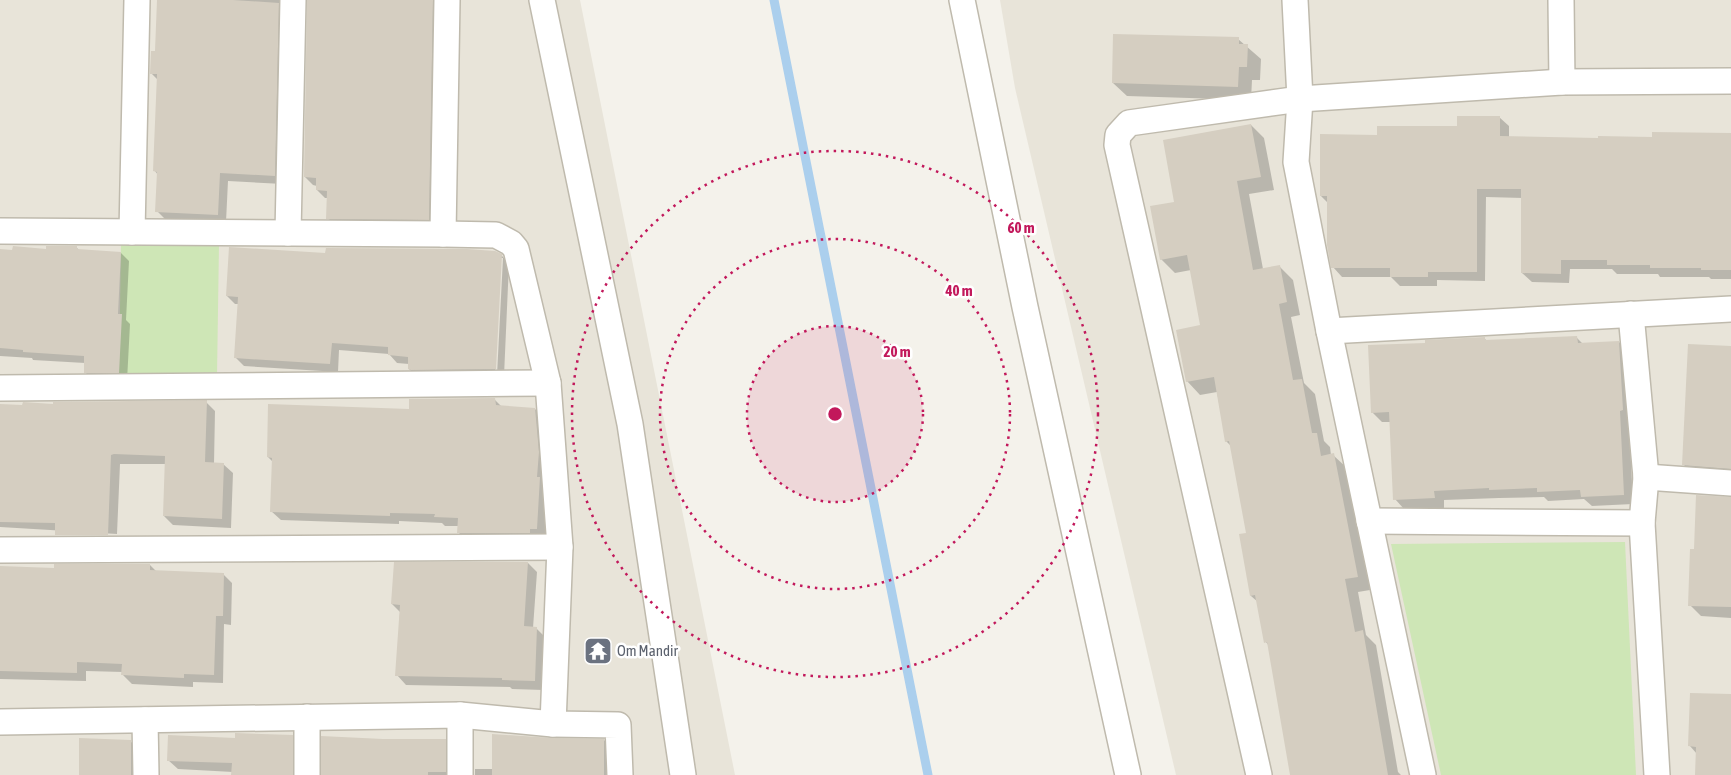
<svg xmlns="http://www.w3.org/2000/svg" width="1731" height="775" font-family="'Asap Condensed',sans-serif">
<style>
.residential{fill:#e8e4d9}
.green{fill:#cee6b6}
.shadow{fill:#0003;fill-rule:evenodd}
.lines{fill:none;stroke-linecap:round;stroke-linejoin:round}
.stream{stroke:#abcfed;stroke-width:9}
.building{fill:#d5cec1}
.street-casing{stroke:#bfbaad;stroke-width:28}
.street{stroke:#fff;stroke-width:25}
.ring{fill:none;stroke:#c2185b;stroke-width:2.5;stroke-dasharray:2.5 5}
.labels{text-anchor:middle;stroke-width:5;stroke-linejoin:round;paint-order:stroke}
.worship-label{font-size:15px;fill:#5b616d;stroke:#fff;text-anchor:start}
.centre{fill:#c2185b;stroke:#fff;stroke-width:2.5}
.ring-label{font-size:15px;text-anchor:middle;font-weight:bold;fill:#c2185b;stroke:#fff;stroke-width:5;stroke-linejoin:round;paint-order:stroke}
</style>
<rect width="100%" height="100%" fill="#f4f2eb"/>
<!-- residential -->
<g class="residential">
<polygon points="0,0 580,0 735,775 0,775"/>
<polygon points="1000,0 1731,0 1731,775 1176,775 1015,88"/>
</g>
<!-- green -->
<g class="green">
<polygon points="121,242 219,244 217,377 119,375"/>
<polygon points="1625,542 1636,775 1441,775 1391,544"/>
</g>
<!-- shadow -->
<g class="shadow">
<polygon points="158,0 290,0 283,184 228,181 226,222 165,219 157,211 158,175 155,171 158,80 151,73 156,52"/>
<polygon points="309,0 444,0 437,227 336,227 328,218 328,198 325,198 317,190 317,186 313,185 305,177"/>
<polygon points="1238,39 1261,59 1260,80 1252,80 1251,100 1127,96 1113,83"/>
<polygon points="1499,117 1509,126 1509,138 1599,139 1731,134 1731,279 1711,279 1709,277 1660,277 1658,274 1617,274 1612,269 1570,269 1569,283 1532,282 1522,273 1523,198 1486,197 1485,281 1437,280 1437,286 1400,286 1391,277 1342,277 1333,267 1328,203 1321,196 1378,136 1458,127"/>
<polygon points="1251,125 1264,138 1274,190 1249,194 1263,269 1279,266 1293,280 1300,315 1291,317 1304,383 1315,394 1324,441 1330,447 1331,455 1333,455 1347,468 1370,590 1358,592 1366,635 1376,645 1398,772 1401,775 1291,775 1269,646 1266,642 1258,602 1251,596 1247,534 1231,446 1226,441 1217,392 1200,395 1187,381 1202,326 1191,270 1175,273 1161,259 1176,203"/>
<polygon points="77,248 80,251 121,253 129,261 126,320 130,324 127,381 94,381 85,372 85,363 33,360 32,358 0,356 0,250 47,250"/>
<path d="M327 254 501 255 509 263 504 376 417 377 409 369V364L397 363 389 354 339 350 338 372 244 366 236 358 239 304H235L227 296ZM500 258H503L497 375H495Z"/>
<polygon points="1577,338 1583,344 1619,342 1628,352 1629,420 1633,504 1592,506 1584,499 1548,501 1544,497 1499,498 1444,500 1444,508 1404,509 1395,499 1391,422 1382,422 1372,412 1426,344 1485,339 1487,341"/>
<polygon points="1731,347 1731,479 1695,476 1684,465"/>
<polygon points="494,399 502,407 535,409 544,418 549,488 546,538 468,542 459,533 459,526 445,526 442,523 399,521 399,524 281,520 271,511 273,462 268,457 410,410"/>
<polygon points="206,402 215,411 214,464 223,464 233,473 231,528 173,525 164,516 166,464 120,464 117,534 0,527 0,406"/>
<polygon points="1731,498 1731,618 1701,616 1690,605 1696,550"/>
<polygon points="528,563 537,572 533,628 536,628 545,637 543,690 512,689 510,687 406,685 397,675 400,612 392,604"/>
<polygon points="150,565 157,572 223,574 232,583 231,625 224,624 223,683 193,682 193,687 132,684 123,675 123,672 86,671 86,681 0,679 0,567 55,569"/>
<polygon points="1731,696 1731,775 1697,775 1697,754 1690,746"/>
<polygon points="292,736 301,746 301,775 233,775 233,772 178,769 168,760 236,740"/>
<polygon points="383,740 445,740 454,750 454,775 323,775"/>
<polygon points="604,740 613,750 615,775 475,775 475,769 493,769"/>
<polygon points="130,741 140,750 140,775 79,775"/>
</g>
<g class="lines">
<!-- stream -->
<polyline class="stream" points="774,0 928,775"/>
</g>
<!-- building -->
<g class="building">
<polygon points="157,0 233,0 279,3 275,176 220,173 218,215 155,212 157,172 153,171 157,74 150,74 151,51 155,51"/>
<polygon points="307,0 433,0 429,220 326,219 327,191 316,190 316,178 304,177"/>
<polygon points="1113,34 1239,37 1239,44 1248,44 1247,67 1239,67 1238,87 1112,83"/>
<polygon points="1457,116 1500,116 1500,136 1598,138 1598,136 1652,137 1652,132 1731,133 1731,270 1701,270 1701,268 1650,268 1650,265 1607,265 1607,260 1561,260 1561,274 1521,273 1521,189 1477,189 1477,272 1428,272 1428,277 1390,277 1390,268 1331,268 1327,245 1327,196 1320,196 1320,134 1377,135 1377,126 1457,126"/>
<polygon points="1251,124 1261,177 1237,181 1253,270 1280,265 1287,302 1279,304 1293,380 1302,379 1312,433 1317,433 1321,456 1334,453 1358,577 1345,579 1355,632 1363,630 1388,775 1290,775 1267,642 1264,643 1255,595 1250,596 1239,534 1246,533 1229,441 1225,442 1214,377 1186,382 1176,330 1200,325 1187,255 1160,260 1150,206 1174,202 1163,140"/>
<polygon points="13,246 46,249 46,246 77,246 77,249 121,252 118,314 122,314 119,373 84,373 84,356 23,352 23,350 0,348 0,249 12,250"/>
<polygon points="229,247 325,253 326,248 467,249 495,251 502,254 496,369 411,370 408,369 408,357 388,355 388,347 332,343 330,364 234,358 238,297 226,296"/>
<polygon points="1577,336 1578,343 1619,341 1623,410 1620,411 1624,495 1581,497 1580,490 1537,492 1537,488 1489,490 1489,488 1434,491 1435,498 1393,500 1389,412 1371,413 1368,345 1425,343 1425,340 1485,337 1485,340"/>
<polygon points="1688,344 1731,346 1731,469 1682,465"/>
<polygon points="495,398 496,405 535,408 539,452 537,477 540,477 537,529 530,529 530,533 457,533 458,518 434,517 435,514 390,513 390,516 270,512 272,458 267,457 268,404 409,409 409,399"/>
<polygon points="207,400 205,462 224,463 222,519 163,516 165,456 114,454 111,455 108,535 55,535 55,523 0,522 0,404 22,405 23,402 53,404 53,402"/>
<polygon points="1696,495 1731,497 1731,607 1688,606 1690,549 1694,549"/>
<polygon points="394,562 528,562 524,626 537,627 535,681 502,680 502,678 395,676 400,605 391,604"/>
<polygon points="54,564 150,564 150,570 224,573 223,616 216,616 214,675 184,674 184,678 121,675 122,664 77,662 77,673 0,671 0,566 54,568"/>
<polygon points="1690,693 1731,694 1731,775 1695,775 1696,747 1688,746"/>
<polygon points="235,733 293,735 293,775 231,775 232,763 167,761 168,735 235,738"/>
<polygon points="492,734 553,738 604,739 604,775 492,775"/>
<polygon points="321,736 383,739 446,739 446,772 428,772 428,775 321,775"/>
<polygon points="79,738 131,740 131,775 79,775"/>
</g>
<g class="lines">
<defs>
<g id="street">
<polyline points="542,0 630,424 683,775"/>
<polyline points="962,0 1025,307 1128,775"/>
<polyline points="1295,0 1300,99 1296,162 1329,331 1423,775"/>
<polyline points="1561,0 1562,82"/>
<polyline points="0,231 443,234 496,235 511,243 516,249 548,383 560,547 553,724"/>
<polyline points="132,232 137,0"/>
<polyline points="288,233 293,0"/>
<polyline points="443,234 447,0"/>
<polyline points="1631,314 1646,477 1642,523 1657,775"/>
<polyline points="1329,331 1731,309"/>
<polyline points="0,388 548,383"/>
<polyline points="1646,477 1731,483"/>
<polyline points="1369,521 1642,523"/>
<polyline points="0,550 560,547"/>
<polyline points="460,715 460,775"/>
<polyline points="145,720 146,775"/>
<polyline points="0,722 460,715 553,724 618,725 620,775"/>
<polyline points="307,775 307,717"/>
<polyline points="1259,775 1117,145 1118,135 1129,123 1300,99 1562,82 1731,81"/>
</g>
</defs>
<!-- street casing -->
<use href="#street" class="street-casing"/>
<!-- street -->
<use href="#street" class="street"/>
</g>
<!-- distance rings -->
<circle cx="835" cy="414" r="88" fill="#c2185b" fill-opacity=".12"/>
<g class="ring">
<circle cx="835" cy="414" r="88"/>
<circle cx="835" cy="414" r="175"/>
<circle cx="835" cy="414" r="263"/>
</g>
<!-- icons -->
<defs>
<symbol id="temple-square" viewBox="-11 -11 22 22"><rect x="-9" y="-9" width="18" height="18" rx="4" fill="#6b7280" stroke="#fff"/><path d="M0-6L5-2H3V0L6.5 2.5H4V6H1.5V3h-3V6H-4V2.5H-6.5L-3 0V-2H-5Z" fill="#fff"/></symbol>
</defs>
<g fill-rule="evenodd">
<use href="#temple-square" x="582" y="635" width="32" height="32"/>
</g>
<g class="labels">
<!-- worship labels -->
<g class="worship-label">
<text x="617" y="656">Om Mandir</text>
</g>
</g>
<circle cx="835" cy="414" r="8" class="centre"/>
<g class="ring-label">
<text x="1021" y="233">60 m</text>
<text x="959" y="296">40 m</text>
<text x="897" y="357">20 m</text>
</g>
</svg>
